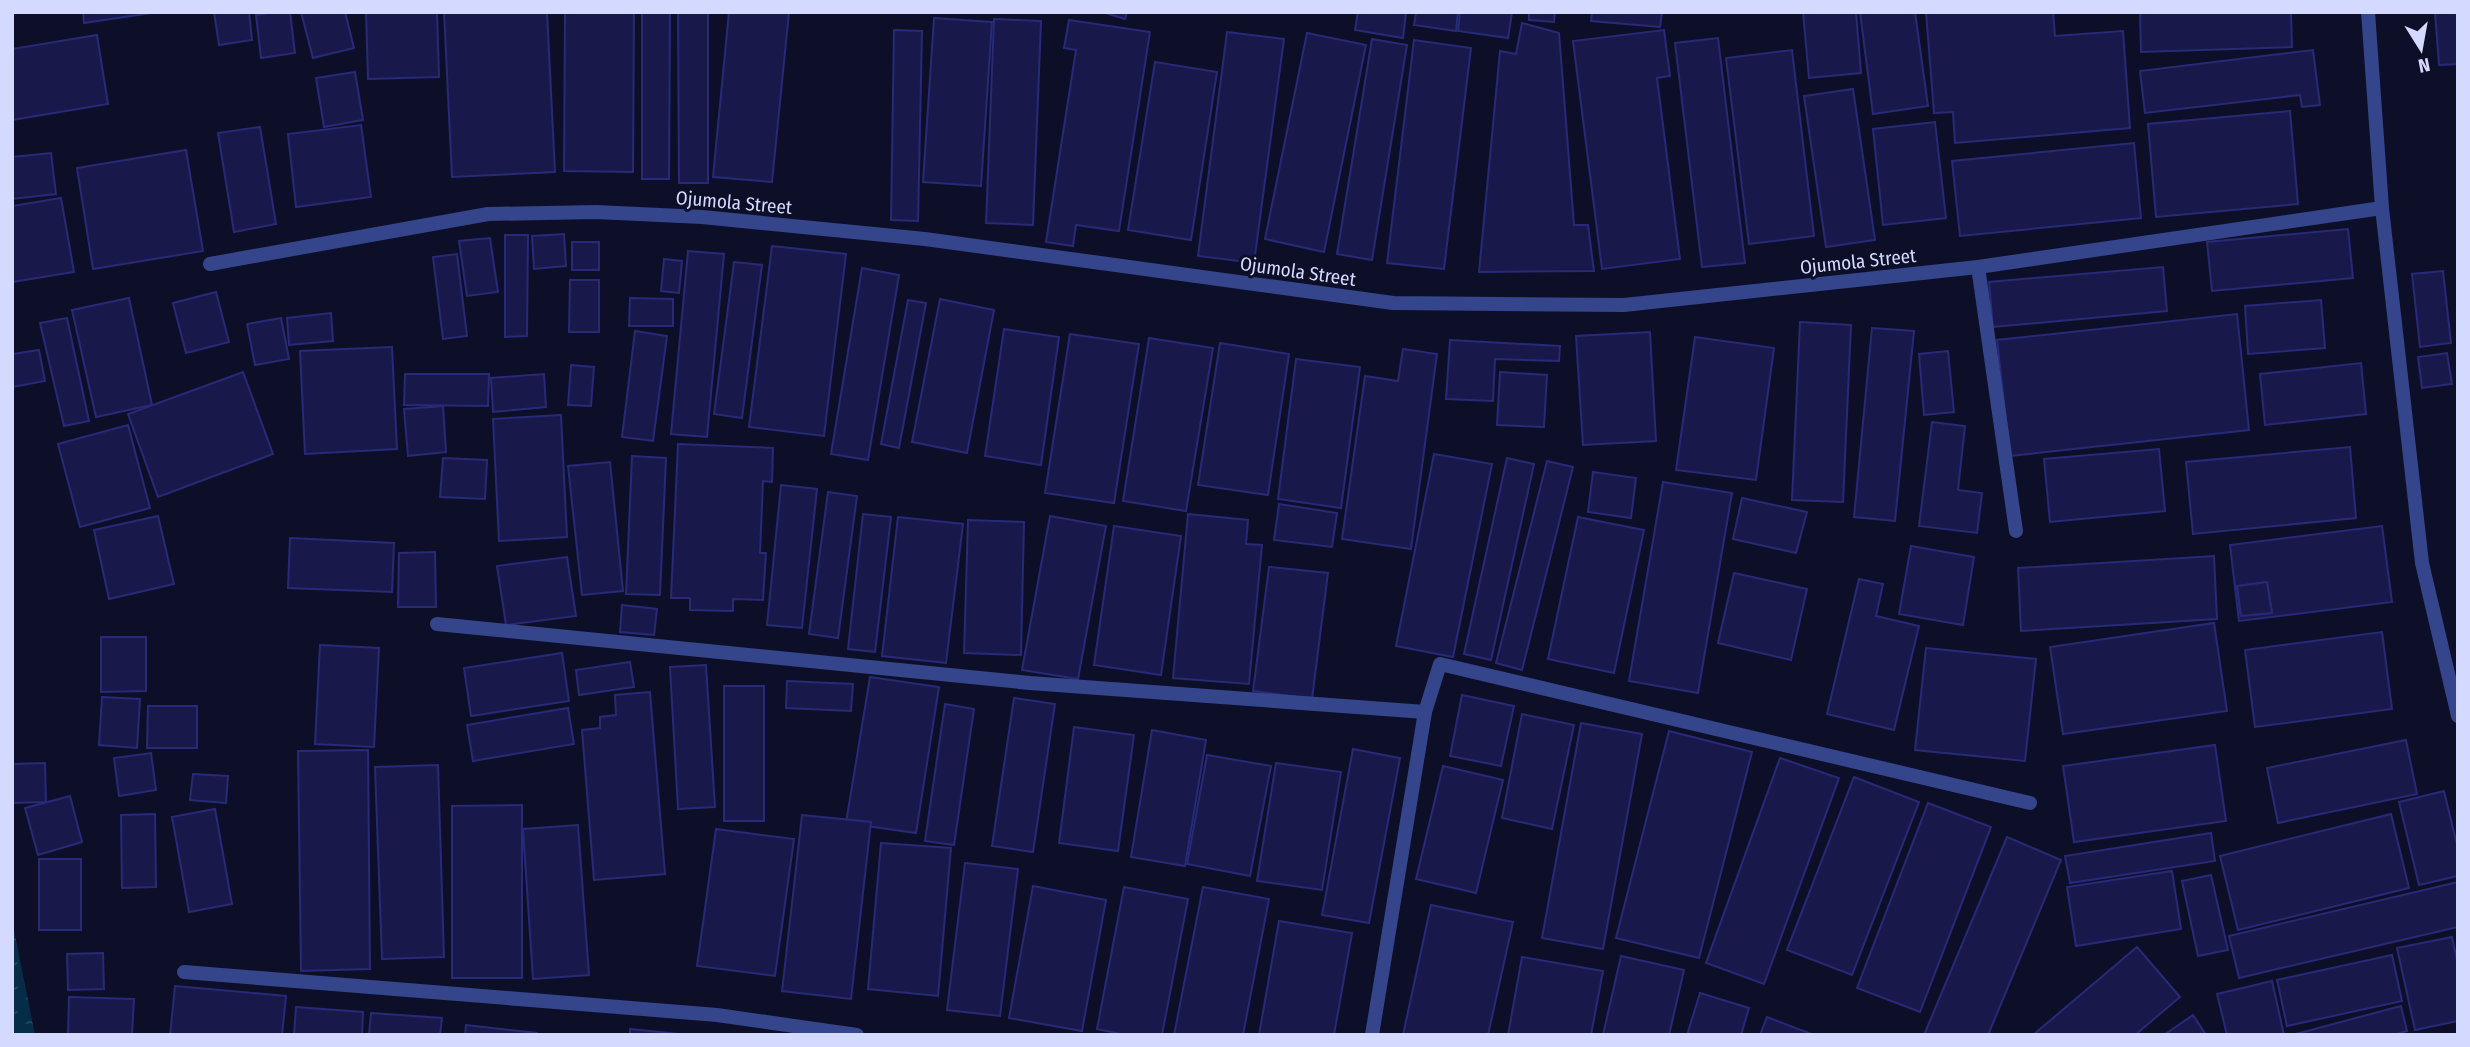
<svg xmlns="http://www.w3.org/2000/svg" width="2470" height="1047" font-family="'Fira Sans Condensed',sans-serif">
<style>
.water{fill:url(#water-ripples)}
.building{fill:#18194a;stroke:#282a78;stroke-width:2;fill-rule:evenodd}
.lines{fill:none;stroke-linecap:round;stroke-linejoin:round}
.minor{stroke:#34458b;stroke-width:14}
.labels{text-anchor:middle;stroke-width:6;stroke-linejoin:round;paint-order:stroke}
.street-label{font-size:19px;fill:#d4d9ff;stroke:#0d0f28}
</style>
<defs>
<pattern id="water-ripples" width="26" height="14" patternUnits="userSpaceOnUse" patternTransform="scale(1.75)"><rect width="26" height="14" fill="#062d48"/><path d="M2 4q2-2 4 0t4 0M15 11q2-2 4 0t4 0" fill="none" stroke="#294b63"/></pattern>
</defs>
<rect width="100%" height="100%" fill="#0d0f28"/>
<!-- water -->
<polygon class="water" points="12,920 35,1035 12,1035"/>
<!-- building -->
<g class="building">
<polygon points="83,12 158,12 84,23"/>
<polygon points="214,12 249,12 252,40 219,45"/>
<polygon points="274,12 290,12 295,53 261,58 256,15"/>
<polygon points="301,12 345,12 354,48 313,58"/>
<polygon points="366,12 437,12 439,77 368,79"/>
<polygon points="444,12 547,12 555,172 452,177"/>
<polygon points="565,12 634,12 633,172 564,171"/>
<polygon points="642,12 670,12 669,179 642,179"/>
<polygon points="678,12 708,12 708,183 679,183"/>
<polygon points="729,12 789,12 772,182 713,177"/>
<polygon points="1102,12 1127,12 1125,19"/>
<polygon points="1358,12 1406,12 1403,38 1355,30"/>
<polygon points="1416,12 1458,12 1456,31 1414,25"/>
<polygon points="1460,12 1512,12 1508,38 1458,31"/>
<polygon points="1529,12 1555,12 1554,22 1529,20"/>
<polygon points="1592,12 1662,12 1660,27 1591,21"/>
<polygon points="1803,12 1856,12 1861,73 1809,78"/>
<polygon points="1860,12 1915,12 1928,106 1873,114"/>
<polygon points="1926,12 2053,12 2055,36 2123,31 2130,128 1955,143 1953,112 1934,113"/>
<polygon points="2140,12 2291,12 2292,47 2141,52"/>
<polygon points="2435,12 2458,12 2458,64 2439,65"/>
<polygon points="934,18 992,22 981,186 923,182"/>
<polygon points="994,19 1041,21 1033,225 986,223"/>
<polygon points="1069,20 1150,32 1119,231 1076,225 1073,246 1046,242 1076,50 1064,48"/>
<polygon points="1522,23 1559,33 1574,225 1588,225 1594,271 1479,272 1500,51 1516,54"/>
<polygon points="894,30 922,31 918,221 891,220"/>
<polygon points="1664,30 1670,76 1657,78 1680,259 1602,269 1573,41"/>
<polygon points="1227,32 1284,39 1254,263 1198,256"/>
<polygon points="1307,33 1366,45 1324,252 1265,239"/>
<polygon points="97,35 108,104 12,120 12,49"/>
<polygon points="1718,38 1745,263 1702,267 1675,43"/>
<polygon points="1372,39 1407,45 1372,260 1337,254"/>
<polygon points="1414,40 1471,48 1444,269 1387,263"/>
<polygon points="1792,50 1814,236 1749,244 1726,58"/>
<polygon points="2313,50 2320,105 2302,107 2300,95 2145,113 2140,71"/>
<polygon points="1155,62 1217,72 1191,240 1128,230"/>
<polygon points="355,72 363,120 324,127 316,78"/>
<polygon points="1853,89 1875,240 1826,247 1804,96"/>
<polygon points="2290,111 2298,204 2156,217 2148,124"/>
<polygon points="1935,122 1946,218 1883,225 1873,129"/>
<polygon points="361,125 371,197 296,207 288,134"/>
<polygon points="260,127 276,224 234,232 218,133"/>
<polygon points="2134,143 2141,218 1960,236 1952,161"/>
<polygon points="186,150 203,251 93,269 77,168"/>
<polygon points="51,153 56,194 12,199 12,157"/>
<polygon points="61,198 74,272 12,282 12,206"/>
<polygon points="2348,229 2353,278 2212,291 2207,242"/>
<polygon points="564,234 566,266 534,269 532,236"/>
<polygon points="505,235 528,235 527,336 505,337"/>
<polygon points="490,238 498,292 467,296 459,241"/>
<rect x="572" y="242" width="27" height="28"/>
<polygon points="772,246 846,254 824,436 749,427"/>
<polygon points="688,251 724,254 707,437 671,434"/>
<polygon points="457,254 467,336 443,339 433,257"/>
<polygon points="664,259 682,261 679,293 661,291"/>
<polygon points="734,262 762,265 742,418 714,414"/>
<polygon points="2163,267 2167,311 1993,327 1989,282"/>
<polygon points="862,268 899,275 868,460 831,454"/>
<polygon points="2443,271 2451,343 2420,347 2412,274"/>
<polygon points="570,280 599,280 599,332 569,332"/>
<polygon points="216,292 229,342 186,353 173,303"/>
<polygon points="129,298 152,405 96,417 72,310"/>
<polygon points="630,298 673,299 673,326 629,326"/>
<polygon points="940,299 994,310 967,453 912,442"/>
<polygon points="908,300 926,303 899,448 881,444"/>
<polygon points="2321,300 2325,348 2248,354 2245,306"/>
<polygon points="331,313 333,341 289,345 287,318"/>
<polygon points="2237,314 2249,430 2010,456 1997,340"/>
<polygon points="67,318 89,421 64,426 40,323"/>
<polygon points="281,318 289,359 255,365 247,324"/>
<polygon points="1800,322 1851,325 1843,502 1792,500"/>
<polygon points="1872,328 1914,331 1895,521 1854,517"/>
<polygon points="1004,329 1059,337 1041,465 985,456"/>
<polygon points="635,331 667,336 653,441 622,437"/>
<polygon points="1650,332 1656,441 1583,445 1576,336"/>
<polygon points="1070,334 1139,344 1114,503 1045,493"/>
<polygon points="1695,337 1774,348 1756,480 1676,470"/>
<polygon points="1149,338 1213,348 1186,511 1123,501"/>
<polygon points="1450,340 1560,346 1559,361 1495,359 1493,401 1446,399"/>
<polygon points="1220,343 1289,354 1268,495 1198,485"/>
<polygon points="392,347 397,449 305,454 300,351"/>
<polygon points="1403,349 1437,354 1411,549 1342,539 1365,376 1398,381"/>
<polygon points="39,350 45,381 12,387 12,354"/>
<polygon points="1948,351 1954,412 1924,415 1919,354"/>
<polygon points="2447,353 2452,384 2422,388 2418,357"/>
<polygon points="1296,359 1360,367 1341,508 1278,499"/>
<polygon points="2361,363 2366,414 2265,425 2260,374"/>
<polygon points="571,365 594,367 591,406 568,405"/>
<polygon points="243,372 273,454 158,497 128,414"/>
<polygon points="1500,372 1547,375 1544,427 1497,425"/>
<polygon points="405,374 489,374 488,406 404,405"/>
<polygon points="544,374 546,407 493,412 491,378"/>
<polygon points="443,406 446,452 408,456 404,409"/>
<polygon points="561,415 567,537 499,541 493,419"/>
<polygon points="1932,422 1965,426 1958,490 1982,493 1977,533 1919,526"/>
<polygon points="128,425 150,508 80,527 58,444"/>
<polygon points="678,444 773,448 772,482 763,481 760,553 766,553 763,600 733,599 733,611 690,610 690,598 671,598"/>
<polygon points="2350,447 2356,518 2193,534 2186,462"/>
<polygon points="2159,449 2165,511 2050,522 2044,459"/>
<polygon points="1434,454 1492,464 1453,657 1396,646"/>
<polygon points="632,456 666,458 660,595 626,594"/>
<polygon points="443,458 487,460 485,499 440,497"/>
<polygon points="1507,458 1534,464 1491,660 1464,654"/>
<polygon points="1547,461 1573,467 1522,670 1496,663"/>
<polygon points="610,462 623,591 582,595 568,466"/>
<polygon points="1593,472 1636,478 1631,518 1588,512"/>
<polygon points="1663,482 1732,493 1698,693 1629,681"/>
<polygon points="781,485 817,489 802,628 767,625"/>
<polygon points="828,492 857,496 838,638 809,634"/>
<polygon points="1742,498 1807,512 1796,553 1733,539"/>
<polygon points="1279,504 1337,513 1332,547 1274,540"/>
<polygon points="863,514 891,517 875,652 848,649"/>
<polygon points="1188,514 1248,520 1246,544 1262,545 1249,684 1173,678"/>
<polygon points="158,516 174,584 109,599 94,530"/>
<polygon points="1050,516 1106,526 1078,679 1022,670"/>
<polygon points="898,517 963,524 946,663 882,656"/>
<polygon points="1578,517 1644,530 1614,673 1548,659"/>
<polygon points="968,520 1024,522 1021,655 964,653"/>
<polygon points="1114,526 1181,536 1161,675 1094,665"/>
<path d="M2382 526 2392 602 2239 621 2230 545ZM2267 582 2272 613 2241 616 2237 586Z"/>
<polygon points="290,538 394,543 392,592 288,588"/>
<polygon points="1911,546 1974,557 1963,625 1899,614"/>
<polygon points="435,552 436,607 398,607 399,553"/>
<polygon points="2214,556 2217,619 2021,631 2018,568"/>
<polygon points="567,557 576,616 506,625 497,566"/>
<polygon points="1269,567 1328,573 1312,699 1253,691"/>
<polygon points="1734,573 1807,589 1791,660 1718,643"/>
<polygon points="1859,579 1883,584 1876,616 1919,626 1894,730 1827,714"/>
<polygon points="2267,582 2272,613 2241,616 2237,586"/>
<polygon points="622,605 657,609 654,635 620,632"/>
<polygon points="2214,623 2227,711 2063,734 2050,647"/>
<polygon points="2382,632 2392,709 2255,727 2245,650"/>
<polygon points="101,637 146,637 146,691 101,692"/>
<polygon points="320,645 379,648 374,747 315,744"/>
<polygon points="1926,648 2036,659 2025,761 1915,750"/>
<polygon points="562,653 569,701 471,716 464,668"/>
<polygon points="630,662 634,687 579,695 576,670"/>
<polygon points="706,665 715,807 678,809 670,667"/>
<polygon points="870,677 939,687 916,833 846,823"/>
<polygon points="787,681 853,684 851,711 786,708"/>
<rect x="724" y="686" width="40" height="135"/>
<polygon points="650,692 665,874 594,880 582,730 600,728 600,717 616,715 615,695"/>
<polygon points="1462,695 1514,706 1501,766 1450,756"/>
<polygon points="102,697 140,699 137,748 99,745"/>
<polygon points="1014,698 1055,704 1033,852 992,846"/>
<polygon points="945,704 974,709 954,845 925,841"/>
<polygon points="148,706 197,706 197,748 147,748"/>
<polygon points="568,708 574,744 473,761 467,725"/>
<polygon points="1522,714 1574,725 1552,829 1502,818"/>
<polygon points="1581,723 1642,734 1603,949 1542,938"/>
<polygon points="1074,727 1134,735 1118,851 1059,843"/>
<polygon points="1152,730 1206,740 1185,866 1131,857"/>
<polygon points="1669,731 1752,752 1699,958 1616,938"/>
<polygon points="2406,740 2417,794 2278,823 2267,768"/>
<polygon points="2215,745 2226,821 2074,842 2063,766"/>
<polygon points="1353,749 1400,758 1369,923 1322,915"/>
<polygon points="368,750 370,969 301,971 298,751"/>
<polygon points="151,753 156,790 119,796 114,758"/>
<polygon points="1207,755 1271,766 1250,876 1187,864"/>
<polygon points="1780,758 1839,778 1764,984 1706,963"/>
<polygon points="45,763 46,802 12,803 12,764"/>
<polygon points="1276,763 1341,772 1322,890 1257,881"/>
<polygon points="438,765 444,957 382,959 375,767"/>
<polygon points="1443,766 1503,780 1476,893 1416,879"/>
<polygon points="193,774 228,776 226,803 190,800"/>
<polygon points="1854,777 1919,802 1852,975 1787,950"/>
<polygon points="2444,791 2458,849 2458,876 2419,885 2399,802"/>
<polygon points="70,796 82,842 38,855 25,808"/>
<polygon points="1928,803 1991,827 1920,1012 1857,988"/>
<polygon points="522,805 522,978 452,978 452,806"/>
<polygon points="215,809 232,904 189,912 172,817"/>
<polygon points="155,814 156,887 122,888 121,815"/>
<polygon points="2391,814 2409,888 2238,930 2220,856"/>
<polygon points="802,815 871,822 851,999 782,991"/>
<polygon points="578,825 589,975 533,979 523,829"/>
<polygon points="716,829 794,839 775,976 697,966"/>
<polygon points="2211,833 2215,861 2070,883 2065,856"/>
<polygon points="2007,837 2061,860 1988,1035 1924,1035"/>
<polygon points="881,843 951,848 938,996 868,989"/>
<rect x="39" y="859" width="42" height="71"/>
<polygon points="965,863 1018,869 1000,1016 947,1010"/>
<polygon points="2172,871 2181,929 2076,946 2067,887"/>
<polygon points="2211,875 2228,950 2198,956 2182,881"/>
<polygon points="2458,882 2458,927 2239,978 2229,936"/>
<polygon points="1033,886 1106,900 1082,1031 1009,1018"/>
<polygon points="1124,887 1188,899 1162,1035 1125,1035 1097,1029"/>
<polygon points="1203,887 1269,899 1243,1035 1174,1035"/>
<polygon points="1431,905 1513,922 1488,1035 1403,1035"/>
<polygon points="1279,921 1352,933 1334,1035 1259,1035"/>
<polygon points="2452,937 2458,965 2458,1021 2415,1030 2397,948"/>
<polygon points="2137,947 2180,997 2135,1035 2033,1035"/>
<polygon points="103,953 104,989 68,990 67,954"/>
<polygon points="2392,955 2402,1001 2287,1026 2277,980"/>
<polygon points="1621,956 1684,970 1669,1035 1603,1035"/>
<polygon points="1522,957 1603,971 1591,1035 1508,1035"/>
<polygon points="2272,981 2284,1035 2227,1035 2217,994"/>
<polygon points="175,986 286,996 282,1035 170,1035"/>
<polygon points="1700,993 1749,1008 1741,1035 1687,1035"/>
<polygon points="69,997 134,999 132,1035 68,1035"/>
<polygon points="2401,1006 2407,1031 2393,1035 2292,1035"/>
<polygon points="296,1007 363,1012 362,1035 294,1035"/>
<polygon points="371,1013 442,1018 440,1035 369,1035"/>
<polygon points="2193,1015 2206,1035 2164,1035"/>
<polygon points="1767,1017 1814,1035 1760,1035"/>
<polygon points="466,1025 537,1033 537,1035 465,1035"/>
<polygon points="630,1029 689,1035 630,1035"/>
</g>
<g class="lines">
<!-- minor -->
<g class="minor">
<polyline points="2368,12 2382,208 2422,563 2458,716"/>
<polyline points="210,264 488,214 596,212 702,217 925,239 1393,303 1624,305 1978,267 2382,208"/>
<polyline points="1978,267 2016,531"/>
<polyline points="437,624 1030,683 1425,712 1440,664 2030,803"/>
<polyline points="184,972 717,1015 857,1035"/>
<polyline points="1372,1035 1425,712"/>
</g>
</g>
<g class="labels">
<!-- street labels -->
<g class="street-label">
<text transform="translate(734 202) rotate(5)" y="7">Ojumola Street</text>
<text transform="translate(1858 261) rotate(-6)" y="7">Ojumola Street</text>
<text transform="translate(1298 271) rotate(8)" y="7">Ojumola Street</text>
</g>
</g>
<!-- border -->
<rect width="2470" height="1047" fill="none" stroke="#d4d9ff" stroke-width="28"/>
<!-- north arrow -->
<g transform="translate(2421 49) rotate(169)" stroke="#0d0f28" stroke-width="5" paint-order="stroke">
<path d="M0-5L12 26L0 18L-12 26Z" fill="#d4d9ff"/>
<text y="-10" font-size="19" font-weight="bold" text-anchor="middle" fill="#d4d9ff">N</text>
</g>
</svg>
